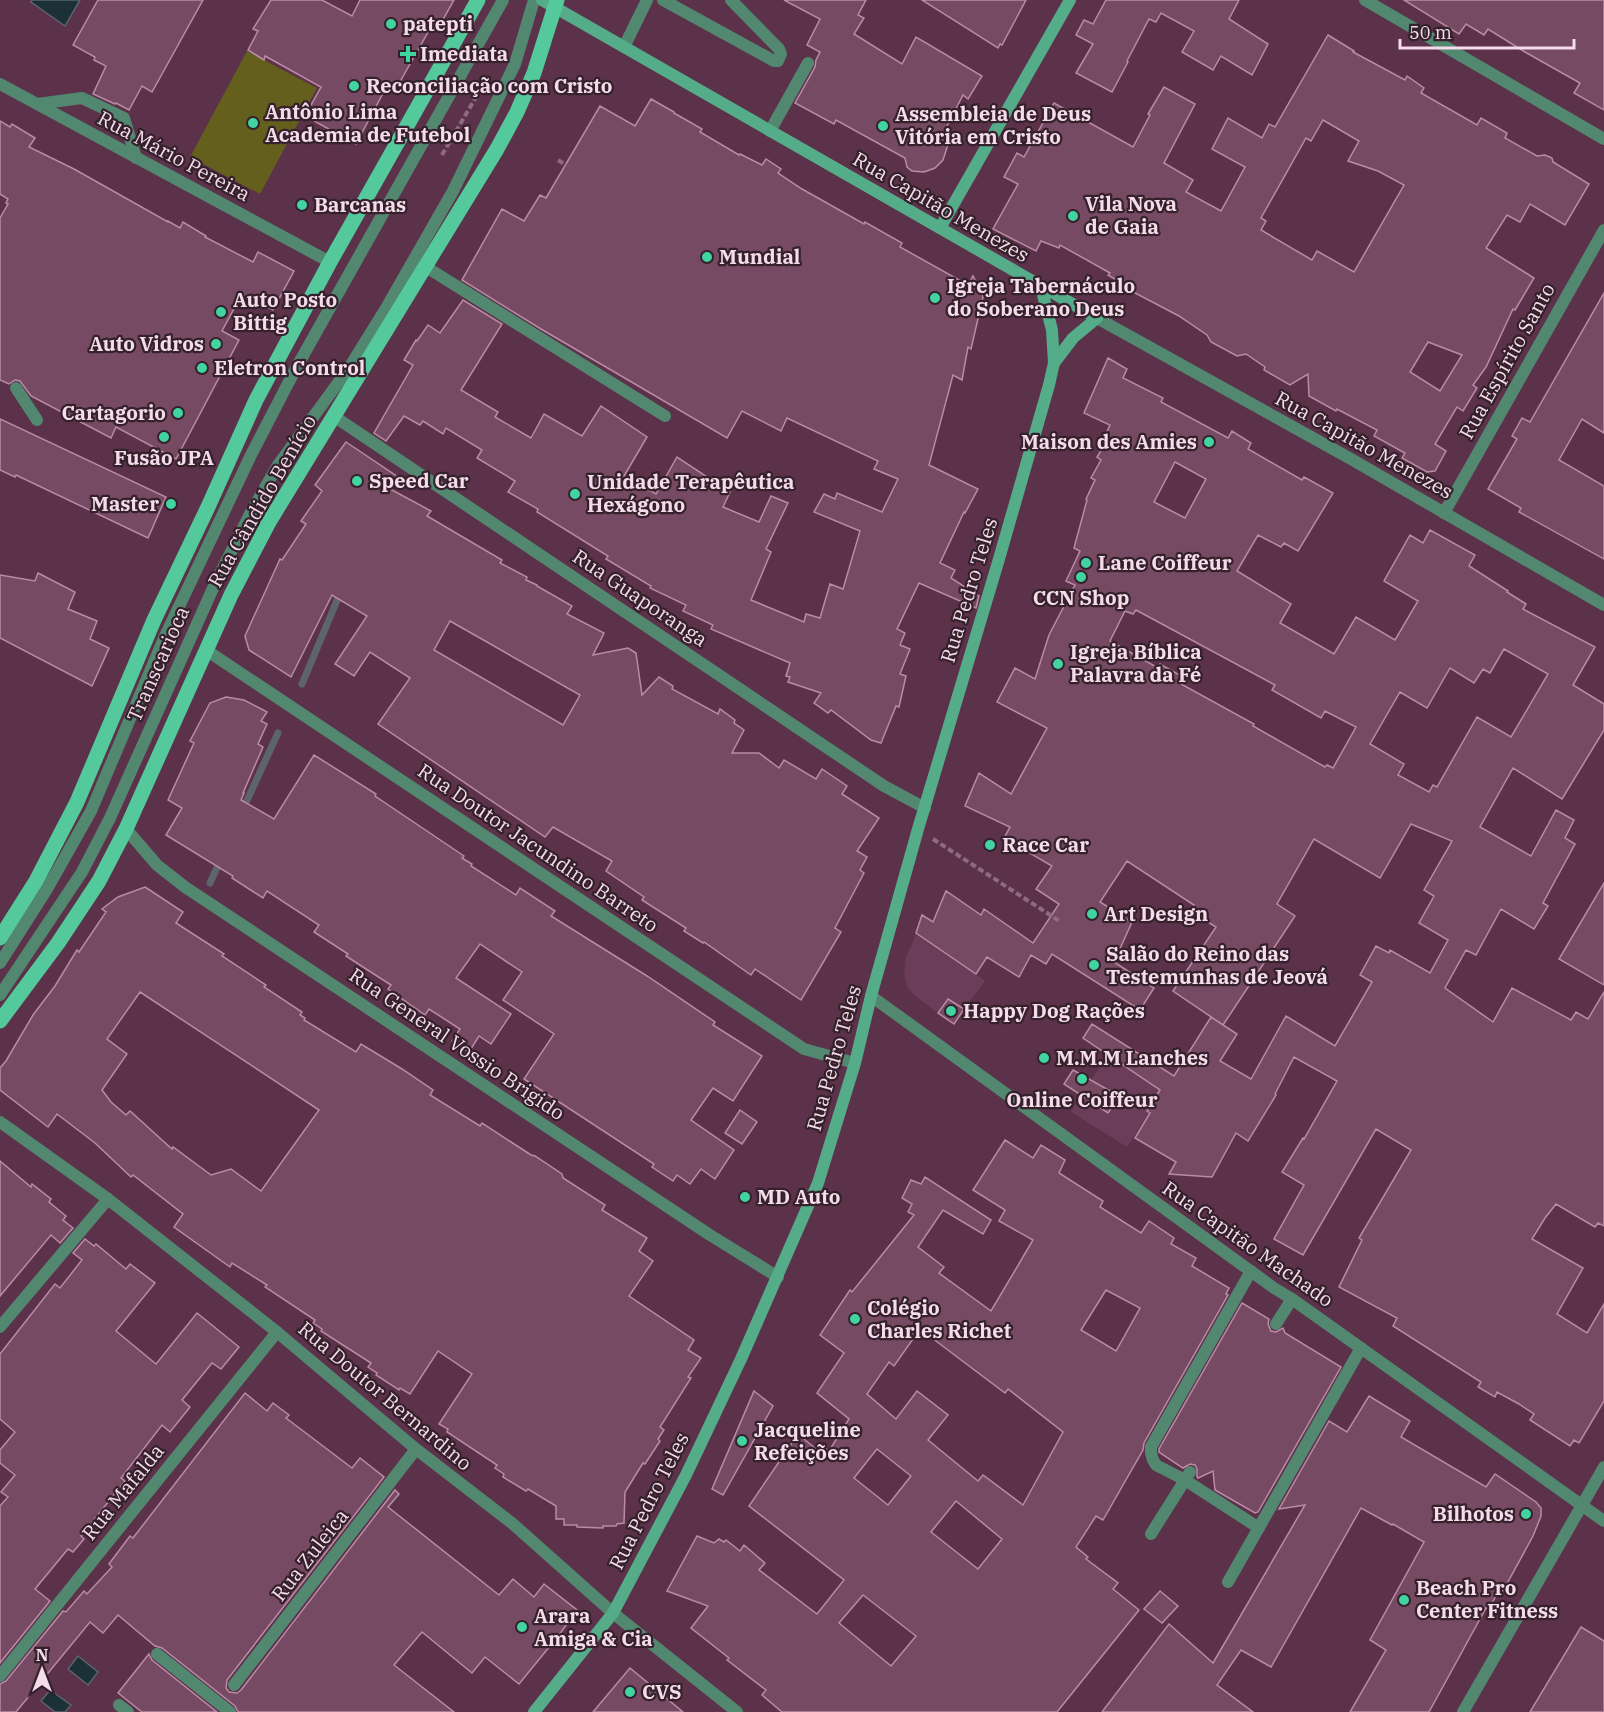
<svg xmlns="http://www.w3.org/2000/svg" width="1604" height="1712" font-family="'IBM Plex Serif',serif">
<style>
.built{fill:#6b3d58}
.green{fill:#645f1d}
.water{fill:#1c3038;stroke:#5d646d;stroke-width:1.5}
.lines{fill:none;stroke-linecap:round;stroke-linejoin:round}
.stream{stroke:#5d646d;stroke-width:7}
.building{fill:#754a62;stroke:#bb8ba5;stroke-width:1.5;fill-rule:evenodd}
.path{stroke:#8f6b7f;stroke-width:4;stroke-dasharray:6 3;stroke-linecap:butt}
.lane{stroke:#528770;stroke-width:12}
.street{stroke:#528770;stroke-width:12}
.secondary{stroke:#55ac89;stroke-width:12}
.primary{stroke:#53c99c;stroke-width:15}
.poi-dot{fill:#42d4a0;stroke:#34212c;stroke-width:2}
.labels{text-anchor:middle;stroke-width:4.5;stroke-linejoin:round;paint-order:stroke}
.poi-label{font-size:20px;font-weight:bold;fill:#f6dcea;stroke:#34212c;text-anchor:start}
.street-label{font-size:20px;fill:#f6dcea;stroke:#34212c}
</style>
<rect width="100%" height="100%" fill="#5b324a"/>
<!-- built -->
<g class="built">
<polygon points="917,933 985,981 964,1009 948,999 938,1013 914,995 907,986 904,975 906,957"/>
<polygon points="1117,1040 1173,1075 1127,1147 1071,1112"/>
</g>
<!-- green -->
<polygon class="green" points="247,51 317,88 260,194 190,157"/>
<!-- water -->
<g class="water">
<polygon points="32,0 80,0 65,26 31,2"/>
<polygon points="78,1656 98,1672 88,1685 68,1669"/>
<polygon points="50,1690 71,1705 65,1712 55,1712 41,1701"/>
</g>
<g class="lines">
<!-- stream -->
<g class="stream">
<polyline points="302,684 341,591"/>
<polyline points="243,809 278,733"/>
<polyline points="210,883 220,861"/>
</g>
</g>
<!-- building -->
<g class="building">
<polygon points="98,0 203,0 152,92 142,86 129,110 116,103 115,104 93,94 106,66 94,60 95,57 73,45"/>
<polygon points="271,0 322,0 352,16 360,0 454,0 441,23 435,20 397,87 389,82 356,144 305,116 321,87 265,56 264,60 248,50 258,31 253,29"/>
<polygon points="784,0 866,0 858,15 864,18 854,34 902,64 916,37 982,76 968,99 963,95 942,136 949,141 943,160 935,168 924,172 912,171 907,167 905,158 836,120 834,124 795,103 815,67 816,60 820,52 807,45 820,19"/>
<polygon points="922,0 1026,0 1002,45 1000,44 998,48"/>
<polygon points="1106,0 1239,0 1229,19 1268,44 1252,75 1221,56 1213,70 1182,52 1194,31 1161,13 1156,22 1149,19 1127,61 1128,62 1112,92 1076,73 1093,44 1076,35 1084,20 1093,24"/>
<polygon points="1404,0 1604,0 1604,110 1574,93 1580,83 1525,52 1488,29 1484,35 1466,24 1459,34"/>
<path d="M1328 35 1354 51 1353 52 1405 80 1407 76 1424 88 1421 93 1477 125 1481 118 1507 133 1505 138 1537 156 1545 155 1552 158 1553 162 1589 184 1565 225 1530 204 1520 222 1507 215 1486 248 1534 278 1515 310 1513 309 1486 367 1473 385 1477 388 1463 411 1457 407 1435 444 1446 451 1435 471 1427 472 1402 458 1405 453 1374 436 1377 430 1337 409 1336 411 1309 396 1308 374 1290 385 1264 370 1265 367 1246 354 1237 356 1211 342 1207 335 1179 316 1114 282 1115 279 1108 275 1110 273 1060 245 1059 248 1041 241 1036 251 993 229 1018 184 1004 177 1017 153 1024 157 1054 103 1133 147 1150 115 1148 114 1164 87 1195 104 1164 163 1193 180 1186 192 1221 211 1245 167 1212 149 1228 118 1262 138 1269 124 1275 127ZM1323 120 1359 141 1348 161 1378 171 1404 185 1354 272 1317 251 1312 260 1261 230 1266 221 1261 218 1306 138 1311 141ZM1428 342 1462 355 1440 391 1410 372Z"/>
<polygon points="651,99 674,112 674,113 702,129 700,132 739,155 740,154 762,165 766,159 781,169 778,173 802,189 864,224 865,222 902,243 900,247 968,285 973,276 983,297 971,349 968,347 962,380 953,375 929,465 978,489 965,513 964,512 940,563 955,570 951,578 979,596 976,608 919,583 897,629 905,633 900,645 910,649 900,674 906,676 899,707 896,706 881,743 871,740 831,710 828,713 814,703 821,693 788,682 790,677 786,676 790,663 711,629 713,625 683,611 686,605 650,588 651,586 606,559 608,556 537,512 538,509 508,492 515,481 477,458 482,450 446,428 443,434 423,421 420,425 404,416 386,441 374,433 413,365 404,360 416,340 417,341 428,325 440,333 463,300 502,324 461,390 498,412 495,417 531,438 544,414 582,436 601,406 647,437 624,476 656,494 677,457 730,492 723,507 759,522 771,496 788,503 766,549 771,552 751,600 804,622 806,614 820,618 830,584 843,589 860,531 814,512 824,494 835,499 837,493 882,512 898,479 874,469 878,461 787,418 781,431 742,411 727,438 541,329 462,280 502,209 524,221 540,195 546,198 600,106 635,126"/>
<polygon points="0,121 10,127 12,124 35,138 29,147 74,169 168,222 168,221 180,228 183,222 206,236 205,237 253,262 258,252 294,271 273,310 242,294 222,331 239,340 176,459 116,427 111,438 31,396 20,381 15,380 9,384 0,380 0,218 8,204 6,203 8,199 0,194"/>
<polygon points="1604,293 1604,433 1582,419 1559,460 1604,486 1604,559 1519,512 1521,508 1488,489 1517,439 1512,436 1522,418 1530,422"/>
<path d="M1108 358 1127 369 1123 378 1163 398 1161 402 1228 438 1232 431 1251 443 1248 449 1302 480 1304 477 1333 493 1298 551 1284 543 1281 547 1258 535 1237 571 1291 604 1280 623 1334 654 1356 617 1395 640 1418 601 1384 581 1410 535 1423 543 1430 530 1475 555 1469 566 1508 591 1507 592 1526 604 1523 609 1595 647 1573 685 1604 704V730L1562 799 1513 768 1480 827 1531 856 1556 810 1574 820 1565 838 1575 844 1543 903 1548 906 1534 929 1501 909 1476 955 1466 950 1445 988 1493 1022 1512 988 1571 1020 1576 1012 1588 1019 1604 992V1226L1598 1223 1595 1227 1556 1204 1545 1218 1532 1239 1583 1268 1557 1314 1587 1333 1604 1304V1401L1579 1443 1574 1440 1570 1446 1530 1420 1534 1414 1519 1404 1497 1392 1495 1397 1478 1387 1481 1382 1393 1326 1397 1318 1339 1287 1362 1240 1359 1238 1411 1150 1376 1129 1303 1255 1274 1239 1304 1185 1282 1172 1303 1138 1304 1139 1337 1081 1294 1057 1275 1094 1276 1095 1248 1141 1236 1133 1212 1177 1169 1174 1176 1162 1135 1138 1150 1113 1147 1111 1160 1090 1083 1038 1092 1024 1174 1076 1211 1017 1237 1034 1220 1061 1251 1079 1286 1016 1335 1046 1372 982 1360 975 1376 946 1389 953 1390 950 1430 973 1448 940 1419 923 1434 896 1424 890 1452 841 1411 824 1380 878 1314 839 1277 904 1295 916 1223 1025 1173 991 1216 927 1190 911 1194 905 1127 861 1100 902 1132 922 1114 962 1154 988 1140 1010 1052 954 1046 964 1031 955 1019 977 987 957 976 974 916 933 922 915 933 922 946 891 981 915 984 909 1033 943 1059 904 1036 889 1052 866 1004 838 1010 827 965 806 979 773 1011 794 1047 728 997 702 1015 668 1035 679 1049 635 1075 585 1066 581 1080 551 1074 548 1087 500 1086 499 1095 480 1091 478 1101 460 1097 457 1104 446 1101 445 1110 425 1084 413ZM1175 462 1206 479 1185 518 1154 502ZM1136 610 1275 685 1272 690 1321 718 1325 711 1356 727 1333 768 1327 765 1325 767 1253 726 1254 724 1181 684 1185 678 1160 664 1158 668 1110 641 1125 611 1133 614ZM1504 649 1548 674 1511 737 1477 717 1437 787 1433 785 1429 792 1398 775 1404 764 1370 744 1400 692 1427 708 1450 668 1474 683 1483 669 1490 673Z"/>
<polygon points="0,419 166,497 148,538 16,475 15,477 0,470"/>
<path d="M346 442 398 477 390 489 431 511 427 516 502 560 500 563 527 577 526 580 537 585V586L572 606 567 614 604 633 593 655 628 648 636 653 642 695 659 677 673 686 672 689 718 714 720 709 735 720 734 723 744 730 732 753H759L779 768 784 760 816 779 822 769 847 786 842 794 879 818 857 851 867 857 860 870 864 873 835 928 841 932 801 1000 755 969 751 975 704 942 703 943 684 931 686 928 642 900 644 897 606 871 612 861 553 827 545 837 378 724 410 678 370 652 354 676 335 664 367 616 332 595 291 677 249 650 245 636 280 559 282 560 306 524 301 521 322 491 315 485ZM450 621 580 695 563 725 434 650Z"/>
<polygon points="38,573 75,592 68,609 97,621 90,639 109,648 92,686 0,638 0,575 35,581"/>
<polygon points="226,697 244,700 267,712 261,721 267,724 258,744 263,747 243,793 244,793 241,800 274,819 314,755 376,794 375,796 464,856 462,858 472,864 471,866 516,895 520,888 555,911 551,916 647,976 715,1022 713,1025 762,1056 733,1101 713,1088 691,1120 734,1150 715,1179 701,1169 690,1184 677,1175 673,1181 652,1167 654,1164 524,1079 554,1034 503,1000 522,972 480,944 456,978 511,1014 491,1044 479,1036 469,1052 452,1041 460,1029 429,1009 425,1015 388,989 391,985 346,956 348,954 314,932 319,925 267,891 263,898 232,878 233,876 166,835 182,808 168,800 194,743 190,741 210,703"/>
<polygon points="1604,883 1604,985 1559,959"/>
<path d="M145 887 183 912 176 923 224 954 222 956 266 985 264 987 302 1012 300 1015 305 1018 304 1020 356 1052 361 1044 402 1069 433 1090 430 1095 480 1126 482 1123 531 1155 535 1156 562 1174 563 1178 605 1205 602 1210 647 1238 639 1251 653 1261 629 1296 694 1340 688 1350 701 1358 688 1377 691 1378 660 1427 664 1430 658 1439 660 1441 645 1464 643 1463 625 1492 624 1523 617 1524 616 1526H603V1528L577 1527V1525H564V1519H556V1506L528 1489 526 1491 503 1477 504 1474 495 1468 497 1465 447 1432 448 1429 439 1424 472 1374 438 1351 410 1394 400 1388 399 1390 376 1375 377 1373 368 1367 371 1363 321 1331 322 1329 313 1323 315 1320 265 1287 267 1285 232 1263 230 1267 174 1227 183 1214 133 1175 131 1177 95 1143 57 1114 48 1127 0 1090V1068L6 1061 33 1015 55 986 77 950 79 952 106 912 102 909 118 897ZM140 992 319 1110 261 1191 231 1169 211 1175 173 1147 172 1149 130 1111 126 1115 111 1102 102 1090 127 1054 107 1039Z"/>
<polygon points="948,999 964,1009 954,1024 938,1013"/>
<polygon points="1073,1070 1119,1096 1108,1113 1064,1084"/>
<polygon points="740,1110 757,1122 742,1144 725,1133"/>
<path d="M1005 1140 1033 1158 1041 1145 1065 1160 1059 1173 1103 1201 1100 1207 1141 1233 1149 1221 1174 1238 1171 1244 1196 1258 1192 1266 1229 1288 1226 1294 1228 1295 1144 1443 1143 1450 1103 1520 1096 1516 1076 1547 1088 1557 1086 1559 1118 1583 1113 1589 1139 1610 1057 1712H782L762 1695 766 1690 727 1660 729 1658 691 1628 708 1606 667 1591 697 1536 714 1543 719 1539 724 1542 726 1540 740 1551 744 1545 765 1563 759 1570 817 1614 844 1580 749 1506 798 1434 821 1453 825 1448 829 1451 849 1419 817 1393 844 1353 820 1335 850 1290 852 1292 914 1215 908 1212 912 1204 902 1198 911 1180 921 1184 925 1177 991 1220 983 1234 943 1210 918 1247 944 1267 939 1273 991 1311 1033 1240 999 1221 1005 1210 973 1190ZM1106 1290 1140 1308 1116 1351 1081 1330ZM920 1329 1005 1393 1008 1389 1063 1432 1023 1505 983 1475 978 1481 928 1440 948 1415 917 1391 896 1419 867 1394 889 1362 894 1366ZM877 1449 911 1476 888 1505 854 1478ZM956 1501 1002 1539 978 1569 931 1532ZM863 1595 916 1636 891 1666 839 1623Z"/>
<polygon points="0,1161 31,1187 32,1184 51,1199 49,1202 66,1216 63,1220 73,1228 60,1243 51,1235 0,1296"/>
<polygon points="85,1239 94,1246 96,1244 126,1269 130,1264 155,1283 116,1331 156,1364 197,1313 239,1347 221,1369 212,1363 182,1400 190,1407 170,1432 162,1425 121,1478 125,1481 81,1536 84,1539 73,1552 68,1549 35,1589 50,1601 0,1663 0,1506 8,1497 1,1492 15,1475 0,1463 0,1450 15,1432 0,1419 0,1354 55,1284 60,1288 82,1260 73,1253"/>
<polygon points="1242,1303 1269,1319 1268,1324 1271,1331 1276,1332 1283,1328 1285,1333 1341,1367 1258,1512 1255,1513 1215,1490 1213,1471 1198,1478 1197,1477 1197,1469 1195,1465 1190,1464 1183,1468 1159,1452 1159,1449"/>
<polygon points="754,1391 773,1406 723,1495 712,1489"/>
<polygon points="245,1393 267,1411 273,1403 289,1415 286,1418 352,1468 360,1458 384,1477 227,1680 226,1688 229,1692 237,1693 241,1690 395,1490 399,1494 388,1507 499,1595 513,1579 534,1597 544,1584 577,1610 559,1635 519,1684 485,1657 472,1673 422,1632 394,1665 454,1712 238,1712 235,1706 162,1648 155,1646 118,1615 103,1633 90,1622 16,1712 0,1712 0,1684 6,1681 63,1611 66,1612 84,1591 87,1594 112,1567 109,1564 130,1536 133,1538"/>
<polygon points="1369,1396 1410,1421 1401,1437 1486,1487 1495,1474 1536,1502 1541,1508 1541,1516 1533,1536 1503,1591 1500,1589 1488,1610 1486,1608 1429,1712 1350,1712 1386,1650 1370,1640 1424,1542 1393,1524 1392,1525 1361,1508 1271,1667 1241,1650 1217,1685 1253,1712 1102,1712 1169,1624 1213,1663 1305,1505 1279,1509 1329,1421 1347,1432"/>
<polygon points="1160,1591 1178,1606 1162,1623 1144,1609"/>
<polygon points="1581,1627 1604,1641 1604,1712 1530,1712"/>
<polygon points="149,1654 152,1660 217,1712 142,1712 118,1693"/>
<polygon points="630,1668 683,1712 593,1712"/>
</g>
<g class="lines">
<!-- path -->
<g class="path">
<polyline points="442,155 483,85"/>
<polyline points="558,160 566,165"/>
<polyline points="933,839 1061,922"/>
</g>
<!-- lane -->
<g class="lane">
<polyline points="663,0 774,61 778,61 781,54 779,49 731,0"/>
<polyline points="624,47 647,0"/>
<polyline points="37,104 82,98 124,118 136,158"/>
<polyline points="770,131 808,63"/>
<polyline points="426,267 665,416"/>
<polyline points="16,388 37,420"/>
<polyline points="0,963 47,889 91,811 165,636 251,455 295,370 503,0"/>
<polyline points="0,995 82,872 110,818 214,586 250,514 278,465 349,368 385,310 453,191 515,64 534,0"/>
<polyline points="1251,1271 1151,1447 1151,1453 1153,1460 1156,1465 1185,1480 1259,1528"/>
<polyline points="1276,1324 1292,1299"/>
<polyline points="1151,1534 1190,1472"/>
<polyline points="1228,1582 1361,1348"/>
<polyline points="157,1654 230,1712"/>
<polyline points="119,1705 128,1712"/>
</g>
<!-- street -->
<g class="street">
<polyline points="1365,0 1604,139"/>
<polyline points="0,84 330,262"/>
<polyline points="1097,318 1351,459 1604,605"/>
<polyline points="335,417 884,786 925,808"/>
<polyline points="1444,513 1604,230"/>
<polyline points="206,650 804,1049 855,1063"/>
<polyline points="126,829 157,865 185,887 710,1235 778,1277"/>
<polyline points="871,996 1274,1288 1292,1299 1604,1521"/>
<polyline points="0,1122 108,1199 277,1332 416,1449 513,1524 613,1613 737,1712"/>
<polyline points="0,1327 108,1199"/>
<polyline points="0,1676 277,1332"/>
<polyline points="234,1685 416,1449"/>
<polyline points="1463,1712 1604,1467"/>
</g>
<!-- secondary -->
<g class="secondary">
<polyline points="542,0 1097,318 1073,338 1054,363"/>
<polyline points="940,228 1070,0"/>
<polyline points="534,1712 613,1613 686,1475 741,1359 818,1183 855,1063 871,996 918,829 999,559 1049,385 1054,363 1052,330 1041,287"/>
</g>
<!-- primary -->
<g class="primary">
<polyline points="0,938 36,881 77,802 154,620 208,507 256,400 330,262 478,0"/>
<polyline points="0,1021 58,943 99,881 126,829 231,595 269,522 497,149 517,112 534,73 557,0"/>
</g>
</g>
<!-- markers -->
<g class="poi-dot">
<circle cx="391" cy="24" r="6"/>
<path d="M405 45h6v6h6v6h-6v6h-6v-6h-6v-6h6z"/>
<circle cx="354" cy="86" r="6"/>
<circle cx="253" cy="123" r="6"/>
<circle cx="883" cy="126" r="6"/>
<circle cx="302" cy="205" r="6"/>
<circle cx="1073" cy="216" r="6"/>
<circle cx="707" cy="257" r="6"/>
<circle cx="935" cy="298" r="6"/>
<circle cx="221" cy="312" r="6"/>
<circle cx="216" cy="344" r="6"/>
<circle cx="202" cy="368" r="6"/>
<circle cx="178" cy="413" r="6"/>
<circle cx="164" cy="437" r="6"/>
<circle cx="1209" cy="442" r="6"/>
<circle cx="357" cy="481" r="6"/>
<circle cx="575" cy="494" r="6"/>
<circle cx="171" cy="504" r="6"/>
<circle cx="1086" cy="563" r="6"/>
<circle cx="1081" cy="577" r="6"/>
<circle cx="1058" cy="664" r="6"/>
<circle cx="990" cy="845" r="6"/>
<circle cx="1092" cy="914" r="6"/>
<circle cx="1094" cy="965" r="6"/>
<circle cx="951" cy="1011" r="6"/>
<circle cx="1044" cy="1058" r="6"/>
<circle cx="1082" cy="1079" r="6"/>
<circle cx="745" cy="1197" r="6"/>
<circle cx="855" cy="1319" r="6"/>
<circle cx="742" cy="1441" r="6"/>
<circle cx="1526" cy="1514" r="6"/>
<circle cx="1404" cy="1600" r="6"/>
<circle cx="522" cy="1627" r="6"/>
<circle cx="630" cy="1692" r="6"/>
</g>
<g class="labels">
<!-- poi labels -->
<g class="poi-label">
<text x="403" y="31">patepti</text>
<text x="420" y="61">Imediata</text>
<text x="366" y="93">Reconciliação com Cristo</text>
<text x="265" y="119">Antônio Lima<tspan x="265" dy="23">Academia de Futebol</tspan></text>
<text x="895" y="121">Assembleia de Deus<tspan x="895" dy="23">Vitória em Cristo</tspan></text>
<text x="1085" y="211">Vila Nova<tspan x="1085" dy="23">de Gaia</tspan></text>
<text x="314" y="212">Barcanas</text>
<text x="719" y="264">Mundial</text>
<text x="947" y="293">Igreja Tabernáculo<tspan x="947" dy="23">do Soberano Deus</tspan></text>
<text x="233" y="307">Auto Posto<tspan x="233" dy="23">Bittig</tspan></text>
<text x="204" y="351" text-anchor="end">Auto Vidros</text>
<text x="214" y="375">Eletron Control</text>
<text x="166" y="420" text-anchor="end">Cartagorio</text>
<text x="1197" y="449" text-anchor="end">Maison des Amies</text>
<text x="164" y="465" text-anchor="middle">Fusão JPA</text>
<text x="369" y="488">Speed Car</text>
<text x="587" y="489">Unidade Terapêutica<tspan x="587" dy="23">Hexágono</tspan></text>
<text x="159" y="511" text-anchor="end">Master</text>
<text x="1098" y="570">Lane Coiffeur</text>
<text x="1081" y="605" text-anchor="middle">CCN Shop</text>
<text x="1070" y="659">Igreja Bíblica<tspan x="1070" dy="23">Palavra da Fé</tspan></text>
<text x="1002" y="852">Race Car</text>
<text x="1104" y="921">Art Design</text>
<text x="1106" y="961">Salão do Reino das<tspan x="1106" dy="23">Testemunhas de Jeová</tspan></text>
<text x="963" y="1018">Happy Dog Rações</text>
<text x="1056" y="1065">M.M.M Lanches</text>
<text x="1082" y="1107" text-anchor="middle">Online Coiffeur</text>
<text x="757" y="1204">MD Auto</text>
<text x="867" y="1315">Colégio<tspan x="867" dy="23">Charles Richet</tspan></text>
<text x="754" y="1437">Jacqueline<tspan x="754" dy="23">Refeições</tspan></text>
<text x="1514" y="1521" text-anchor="end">Bilhotos</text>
<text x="1416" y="1595">Beach Pro<tspan x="1416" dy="23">Center Fitness</tspan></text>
<text x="534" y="1623">Arara<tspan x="534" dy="23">Amiga &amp; Cia</tspan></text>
<text x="642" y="1699">CVS</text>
</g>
<!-- street labels -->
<g class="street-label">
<text transform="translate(174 156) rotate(28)" y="7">Rua Mário Pereira</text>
<text transform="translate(941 207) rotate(30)" y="7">Rua Capitão Menezes</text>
<text transform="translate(1507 361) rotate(-61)" y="7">Rua Espírito Santo</text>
<text transform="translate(1364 445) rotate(29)" y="7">Rua Capitão Menezes</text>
<text transform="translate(262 501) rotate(-60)" y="7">Rua Cândido Benício</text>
<text transform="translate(969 590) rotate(-73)" y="7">Rua Pedro Teles</text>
<text transform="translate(640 598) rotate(34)" y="7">Rua Guaporanga</text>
<text transform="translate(158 664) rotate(-66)" y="7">Transcarioca</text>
<text transform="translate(538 848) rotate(34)" y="7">Rua Doutor Jacundino Barreto</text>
<text transform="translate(457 1044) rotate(34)" y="7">Rua General Vossio Brigido</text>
<text transform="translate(834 1058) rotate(-74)" y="7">Rua Pedro Teles</text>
<text transform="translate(1248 1244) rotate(35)" y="7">Rua Capitão Machado</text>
<text transform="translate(385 1396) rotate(40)" y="7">Rua Doutor Bernardino</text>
<text transform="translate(123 1492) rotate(-51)" y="7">Rua Mafalda</text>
<text transform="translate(649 1501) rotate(-63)" y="7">Rua Pedro Teles</text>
<text transform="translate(310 1555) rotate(-52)" y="7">Rua Zuleica</text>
</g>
</g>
<!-- north arrow -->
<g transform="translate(42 1670)" stroke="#34212c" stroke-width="4.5" paint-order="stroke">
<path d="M0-4.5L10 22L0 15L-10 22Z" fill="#f6dcea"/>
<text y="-9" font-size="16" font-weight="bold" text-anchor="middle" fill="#f6dcea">N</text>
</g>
<!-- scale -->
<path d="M1400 39v9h174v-9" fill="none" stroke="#f6dcea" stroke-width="3"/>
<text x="1409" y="39" font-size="18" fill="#f6dcea" stroke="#34212c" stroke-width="4.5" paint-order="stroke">50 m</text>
</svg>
